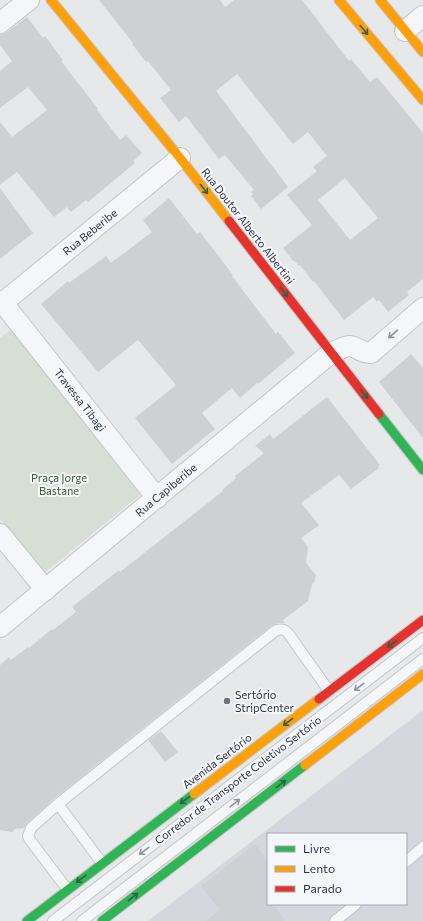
<svg xmlns="http://www.w3.org/2000/svg" width="423" height="921" font-family="Commissioner,sans-serif">
<style>
.built{fill:#d4d7dd;fill-rule:evenodd}
.green{fill:#d6ded6}
.building{fill:#ced0d3;fill-rule:evenodd}
.lines{fill:none;stroke-linecap:round;stroke-linejoin:round}
.lane-casing{stroke:#c4c6c8;stroke-width:12}
.street-casing{stroke:#c4c6c8;stroke-width:22}
.fast-casing{stroke:#c4c6c8;stroke-width:11}
.slow-casing{stroke:#c4c6c8;stroke-width:11}
.jam-casing{stroke:#c4c6c8;stroke-width:11}
.lane{stroke:#f5f6f7;stroke-width:10}
.street{stroke:#f5f6f7;stroke-width:20}
.fast{stroke:#30b455;stroke-width:9}
.slow{stroke:#ff9f0a;stroke-width:9}
.jam{stroke:#e5322d;stroke-width:9}
.oneway{stroke:#2d614b}
.oneway2{stroke:#90959e}
.poi-dot{fill:#6c737f;stroke:#f4f6f9;stroke-width:1.5}
.labels{text-anchor:middle;stroke-width:4;stroke-linejoin:round;paint-order:stroke}
.street-label{font-size:11px;fill:#2b3445;stroke:#f4f6f9}
.park-label{font-size:11px;fill:#3f6138;stroke:#f4f6f9}
.poi-label{font-size:11px;fill:#2b3445;stroke:#f4f6f9;text-anchor:start}
</style>
<rect width="100%" height="100%" fill="#e6e8ea"/>
<!-- built -->
<path class="built" d="M423 710V921H148ZM268 834H406V904H268Z"/>
<!-- green -->
<polygon class="green" points="12,329 141,494 44,573 0,519 0,338"/>
<!-- building -->
<g class="building">
<path d="M99 0H220L225 7 234 0H302L349 61 351 59 370 82 377 77 423 133V279L407 292 409 295 388 312 379 300 377 302 373 297 344 320 314 281 313 282 300 265 299 266 295 261 294 262 283 248 312 225 287 195 317 171 313 167 327 156 308 132 293 144 237 74 216 91 288 187 261 209 251 196 253 194 251 192 254 190 225 155 219 159 186 116 179 122 160 98 171 90 148 61 146 62 132 44 133 43ZM345 178 378 218 350 240 318 200Z"/>
<polygon points="27,17 43,38 45,36 63,60 61,61 98,109 97,110 120,140 126,135 142,153 133,161 135,163 88,202 86,200 71,212 67,207 54,217 17,172 0,185 0,122 12,137 47,110 28,87 0,108 0,71 12,61 0,45 0,35 7,32"/>
<polygon points="0,188 33,233 0,259"/>
<polygon points="169,198 197,234 200,232 233,275 232,276 276,334 278,332 295,353 258,384 257,383 240,398 232,388 202,413 215,429 172,464 135,418 176,385 138,340 98,372 41,304 68,281 69,283 106,256 111,263 152,232 143,220"/>
<polygon points="411,354 423,368 423,438 379,382"/>
<polygon points="327,397 380,465 378,467 379,468 351,489 339,475 301,503 319,525 301,538 308,547 306,563 316,575 314,583 312,584 308,601 283,620 284,623 278,623 271,626 54,799 27,823 24,828 15,829 12,832 0,830 0,665 9,657 11,660 28,647 29,648 52,629 53,630 76,612 72,607 119,570 120,572 223,491 222,490 236,478 235,476 264,453 255,446 270,434 273,439"/>
<polygon points="161,731 178,752 165,762 148,740"/>
<polygon points="255,844 268,861 268,904 273,904 286,921 206,921 220,910 201,886"/>
</g>
<g class="lines">
<defs>
<g id="lane">
<polyline points="58,804 102,863"/>
<polyline points="406,862 423,847"/>
<path d="M67 889 30 840 28 836 31 828 58 804 275 631C281 628 284 629 288 633L329 691"/>
<polyline points="53,921 423,638"/>
<polyline points="82,921 423,659"/>
<polyline points="335,921 356,904"/>
</g>
<g id="street">
<polyline points="0,23 29,0"/>
<polyline points="405,31 423,16"/>
<polyline points="3,303 157,498"/>
<polyline points="0,305 180,158"/>
<polyline points="0,534 46,590"/>
<path d="M0 627 331 353C337 351 344 346 350 346 358 347 360 353 371 353L423 308"/>
</g>
<g id="fast">
<polyline points="379,414 423,470"/>
<polyline points="27,921 194,794"/>
<polyline points="102,921 305,765"/>
</g>
<g id="slow">
<polyline points="51,0 180,158 229,221"/>
<polyline points="339,0 423,100"/>
<polyline points="380,0 423,52"/>
<polyline points="305,765 423,674"/>
<polyline points="194,794 319,699"/>
</g>
<g id="jam">
<polyline points="229,221 379,414"/>
<polyline points="319,699 423,620"/>
</g>
</defs>
<!-- lane casing -->
<use href="#lane" class="lane-casing"/>
<!-- street casing -->
<use href="#street" class="street-casing"/>
<!-- fast casing -->
<use href="#fast" class="fast-casing"/>
<!-- slow casing -->
<use href="#slow" class="slow-casing"/>
<!-- jam casing -->
<use href="#jam" class="jam-casing"/>
<!-- lane -->
<use href="#lane" class="lane"/>
<!-- street -->
<use href="#street" class="street"/>
<!-- fast -->
<use href="#fast" class="fast"/>
<!-- slow -->
<use href="#slow" class="slow"/>
<!-- jam -->
<use href="#jam" class="jam"/>
</g>
<!-- one-way arrows -->
<defs><path id="oneway-shaft" d="M-6 0H5M1.5-3L5.5 0L1.5 3" fill="none" stroke-width="1.6" stroke-linecap="round" stroke-linejoin="round"/></defs>
<g class="oneway">
<use href="#oneway-shaft" transform="translate(364 30) rotate(50)"/>
<use href="#oneway-shaft" transform="translate(204 189) rotate(52)"/>
<use href="#oneway-shaft" transform="translate(284 292) rotate(52)"/>
<use href="#oneway-shaft" transform="translate(364 394) rotate(52)"/>
<use href="#oneway-shaft" transform="translate(392 644) rotate(143)"/>
<use href="#oneway-shaft" transform="translate(288 722) rotate(143)"/>
<use href="#oneway-shaft" transform="translate(281 784) rotate(-38)"/>
<use href="#oneway-shaft" transform="translate(185 800) rotate(143)"/>
<use href="#oneway-shaft" transform="translate(81 879) rotate(143)"/>
<use href="#oneway-shaft" transform="translate(133 897) rotate(-38)"/>
</g>
<g class="oneway2">
<use href="#oneway-shaft" transform="translate(393 334) rotate(139)"/>
<use href="#oneway-shaft" transform="translate(359 687) rotate(143)"/>
<use href="#oneway-shaft" transform="translate(235 803) rotate(-38)"/>
<use href="#oneway-shaft" transform="translate(144 851) rotate(143)"/>
</g>
<!-- markers -->
<circle class="poi-dot" cx="227" cy="701" r="4"/>
<g class="labels">
<!-- street labels -->
<g class="street-label">
<text transform="translate(248 226) rotate(52)" y="4">Rua Doutor Alberto Albertini</text>
<text transform="translate(90 232) rotate(-39)" y="4">Rua Beberibe</text>
<text transform="translate(80 400) rotate(52)" y="4">Travessa Tibagi</text>
<text transform="translate(166 490) rotate(-40)" y="4">Rua Capiberibe</text>
<text transform="translate(217 761) rotate(-37)" y="4">Avenida Sertório</text>
<text transform="translate(238 780) rotate(-37)" y="4">Corredor de Transporte Coletivo Sertório</text>
</g>
<!-- park labels -->
<g class="park-label">
<text x="59" y="482">Praça Jorge<tspan x="59" dy="13">Bastane</tspan></text>
</g>
<!-- poi labels -->
<g class="poi-label">
<text x="235" y="699">Sertório<tspan x="235" dy="13">StripCenter</tspan></text>
</g>
</g>
<!-- legend -->
<rect x="267" y="833" width="140" height="72" fill="#f4f6f9" stroke="#a4a8b1"/>
<rect x="275" y="846" width="20" height="6" fill="#30b455" stroke="#a4a8b1"/>
<text x="303" y="853" font-size="12" fill="#2b3445">Livre</text>
<rect x="275" y="866" width="20" height="6" fill="#ff9f0a" stroke="#a4a8b1"/>
<text x="303" y="873" font-size="12" fill="#2b3445">Lento</text>
<rect x="275" y="886" width="20" height="6" fill="#e5322d" stroke="#a4a8b1"/>
<text x="303" y="893" font-size="12" fill="#2b3445">Parado</text>
</svg>
